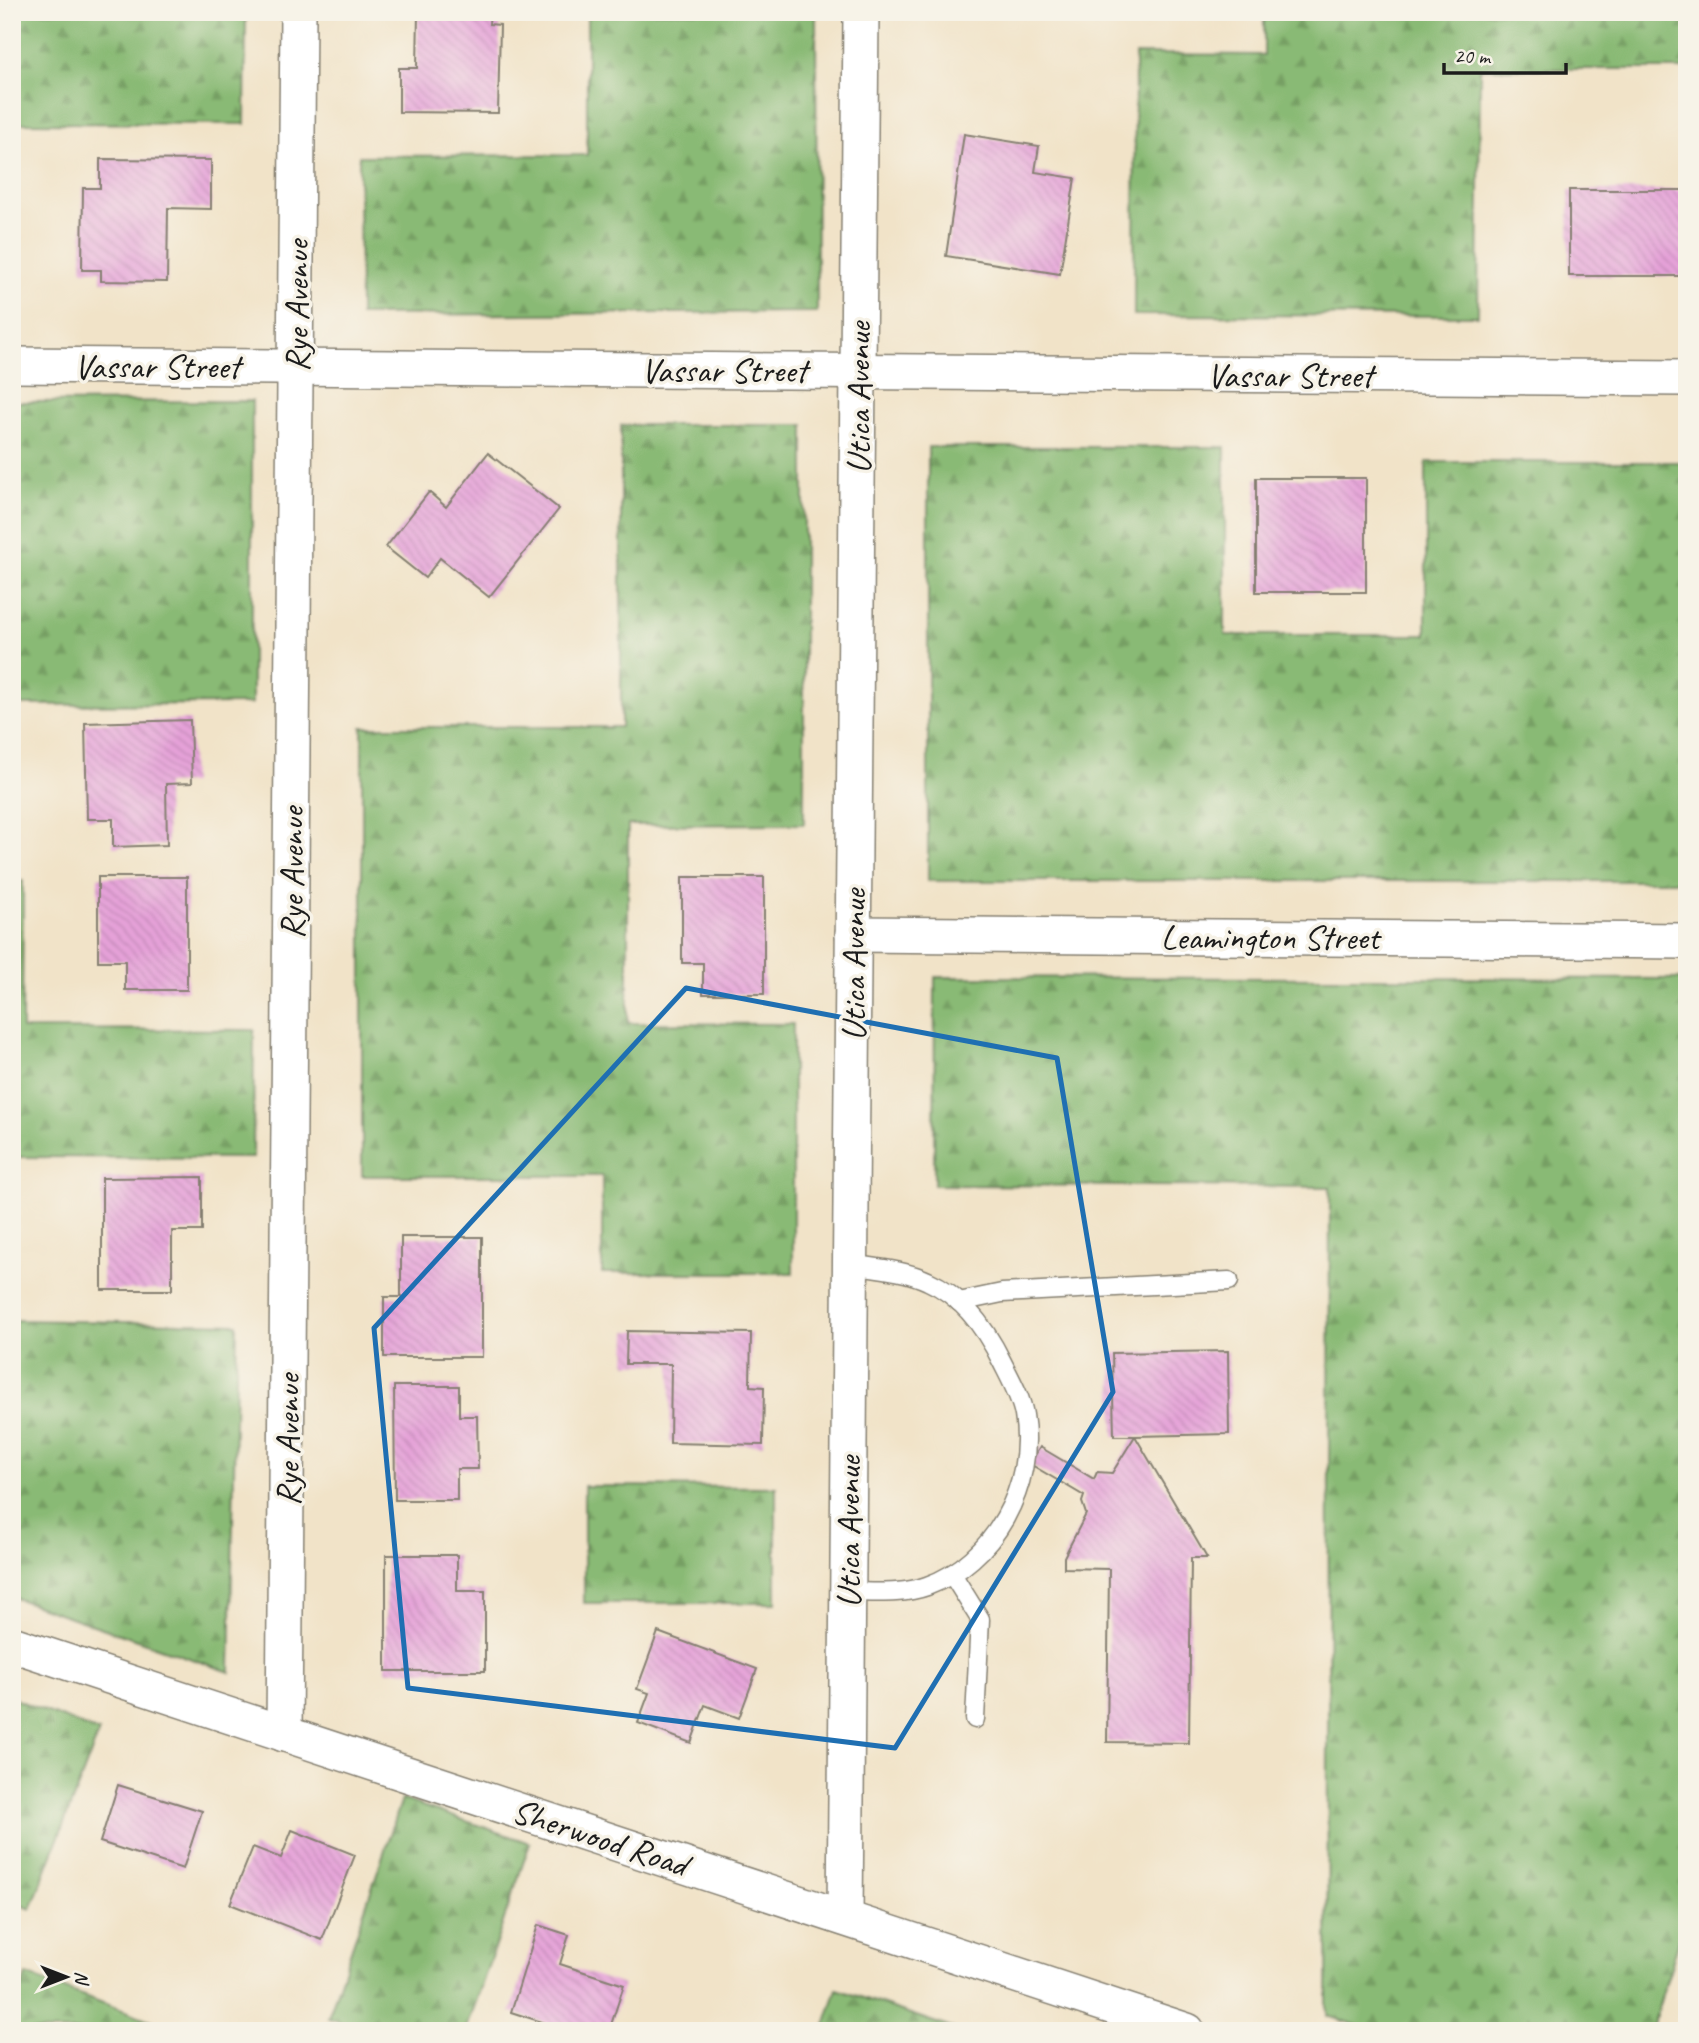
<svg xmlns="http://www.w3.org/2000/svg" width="1699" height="2043" font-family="Caveat,sans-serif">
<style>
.forest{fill:url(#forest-firs);stroke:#526b48;stroke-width:2}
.building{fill:url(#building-back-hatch)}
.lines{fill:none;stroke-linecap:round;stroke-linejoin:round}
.lane-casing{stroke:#868072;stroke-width:21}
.street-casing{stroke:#868072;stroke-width:38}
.lane{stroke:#fff;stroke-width:18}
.street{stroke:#fff;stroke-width:35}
.marked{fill:none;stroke:#1f6fb2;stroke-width:5;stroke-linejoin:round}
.labels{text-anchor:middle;stroke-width:7;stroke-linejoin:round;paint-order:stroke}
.street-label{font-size:35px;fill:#1c1c1c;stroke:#f7f3e8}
</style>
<defs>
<pattern id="forest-firs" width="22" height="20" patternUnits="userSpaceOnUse" patternTransform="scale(1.75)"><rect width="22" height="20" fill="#89ba74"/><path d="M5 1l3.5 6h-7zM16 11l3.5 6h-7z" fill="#769f64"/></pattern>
<pattern id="building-back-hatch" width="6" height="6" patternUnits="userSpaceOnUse" patternTransform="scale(1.75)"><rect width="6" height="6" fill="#e5a1d8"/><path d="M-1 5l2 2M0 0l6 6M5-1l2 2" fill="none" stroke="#c48ab9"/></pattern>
</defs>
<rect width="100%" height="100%" fill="#f7f3e8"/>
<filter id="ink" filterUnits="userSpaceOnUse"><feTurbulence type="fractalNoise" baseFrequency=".0143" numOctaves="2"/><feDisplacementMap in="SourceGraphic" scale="14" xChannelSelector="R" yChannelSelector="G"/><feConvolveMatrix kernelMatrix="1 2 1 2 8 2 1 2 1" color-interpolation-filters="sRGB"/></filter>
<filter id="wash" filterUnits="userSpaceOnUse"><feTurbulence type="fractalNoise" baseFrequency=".00686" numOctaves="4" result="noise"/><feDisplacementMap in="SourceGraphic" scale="28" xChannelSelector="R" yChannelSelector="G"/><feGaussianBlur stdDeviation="1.57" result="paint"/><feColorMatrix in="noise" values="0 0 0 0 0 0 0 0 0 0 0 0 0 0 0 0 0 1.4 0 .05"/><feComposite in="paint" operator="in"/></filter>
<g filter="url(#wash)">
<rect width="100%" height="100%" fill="#f1e3c8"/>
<!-- forest -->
<g class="forest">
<polygon points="12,12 246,12 245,124 12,123"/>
<polygon points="587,12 816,12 817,312 360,315 359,156 587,155"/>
<polygon points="1264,12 1687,12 1687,69 1480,69 1478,316 1134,315 1135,54 1264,55"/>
<polygon points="252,401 252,704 12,705 12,402"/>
<polygon points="621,425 804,425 804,824 628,825 628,1023 793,1024 793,1273 602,1273 602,1176 362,1176 362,727 621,727"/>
<polygon points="928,447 1225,447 1225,635 1426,635 1426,462 1687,462 1687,881 928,881"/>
<polygon points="12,881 23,881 22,1029 254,1030 253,1158 12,1157"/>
<polygon points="935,977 1687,979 1687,1915 1651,2031 1376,2031 1327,2016 1330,1187 934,1185"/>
<polygon points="12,1320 237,1324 230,1672 12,1597"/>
<polygon points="584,1486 776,1487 776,1603 584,1603"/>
<polygon points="12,1698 99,1732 31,1909 12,1902"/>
<polygon points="402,1799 530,1843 466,2031 366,2031 328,2018"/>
<polygon points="26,1975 180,2031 12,2031 12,2014"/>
<polygon points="837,1989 960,2031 823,2031"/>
</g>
<g id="blocks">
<!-- building -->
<g class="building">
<polygon points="418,12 490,12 489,24 500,25 498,113 399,112 399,68 417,68"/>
<polygon points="964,134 1039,146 1035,172 1075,178 1060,274 946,256"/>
<polygon points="100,159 211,160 211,209 168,208 167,282 101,281 101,270 82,270 83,188 100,188"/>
<rect x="1569" y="190" width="118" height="86"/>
<polygon points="488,453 559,509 489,597 440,558 425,578 386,547 429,492 446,507"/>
<rect x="1256" y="478" width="110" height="114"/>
<polygon points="190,720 192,783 166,784 167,845 113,847 113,819 87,819 85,723"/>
<polygon points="98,877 187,877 187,990 125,990 125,961 98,961"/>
<polygon points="682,877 764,877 764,994 703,994 703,963 682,963"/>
<polygon points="202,1177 202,1231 172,1231 172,1290 102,1290 102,1178"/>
<polygon points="401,1237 482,1237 482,1357 384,1357 384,1297 401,1297"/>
<polygon points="627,1331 751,1333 750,1386 764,1387 763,1445 670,1443 671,1364 626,1364"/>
<polygon points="1228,1351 1229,1434 1135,1436 1207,1558 1191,1558 1189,1743 1107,1742 1109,1569 1064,1568 1064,1557 1086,1514 1082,1502 1084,1496 1030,1464 1040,1447 1094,1479 1097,1472 1112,1473 1135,1436 1114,1436 1112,1353"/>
<polygon points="394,1386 459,1386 459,1416 477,1416 478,1469 457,1469 457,1500 395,1500"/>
<polygon points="386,1555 457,1555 457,1591 485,1591 485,1671 386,1671"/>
<polygon points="658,1632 757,1669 739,1718 705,1705 691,1743 638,1723 649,1693 637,1689"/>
<polygon points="118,1785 202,1811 183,1869 100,1842"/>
<polygon points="292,1830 355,1855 322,1940 230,1904 253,1847 281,1858"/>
<polygon points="538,1925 569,1935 560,1964 624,1985 609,2031 570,2031 511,2012"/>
</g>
</g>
</g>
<g filter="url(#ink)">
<use href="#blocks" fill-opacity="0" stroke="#868072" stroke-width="2"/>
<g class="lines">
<defs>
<g id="lane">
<polyline points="959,1302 1002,1293 1229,1281"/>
<polyline points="952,1574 980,1619 975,1719"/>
<path d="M848 1592C874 1592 902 1595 927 1586 994 1562 1036 1485 1024 1415 1021 1397 1010 1378 1002 1362 986 1329 962 1296 928 1281 905 1270 876 1268 851 1264"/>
</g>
<g id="street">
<polyline points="12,365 1687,378"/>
<polyline points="853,934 1687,941"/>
<polyline points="12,1644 1187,2031"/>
<polyline points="284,1734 298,12"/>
<polyline points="845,1918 861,12"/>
</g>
</defs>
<!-- lane casing -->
<use href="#lane" class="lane-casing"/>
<!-- street casing -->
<use href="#street" class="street-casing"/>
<!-- lane -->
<use href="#lane" class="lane"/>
<!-- street -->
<use href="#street" class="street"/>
</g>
</g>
<!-- marked area -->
<path class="marked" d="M686 988 1057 1058 1113 1392 895 1748 408 1688 374 1328Z"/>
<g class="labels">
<!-- street labels -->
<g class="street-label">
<text transform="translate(296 306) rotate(-90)" y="12">Rye Avenue</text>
<text x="157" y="378">Vassar Street</text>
<text x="724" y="382">Vassar Street</text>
<text x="1290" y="387">Vassar Street</text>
<text transform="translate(858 398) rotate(-90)" y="12">Utica Avenue</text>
<text transform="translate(291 873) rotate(-90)" y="12">Rye Avenue</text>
<text x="1270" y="949">Leamington Street</text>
<text transform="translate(853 965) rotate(-90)" y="12">Utica Avenue</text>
<text transform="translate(287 1440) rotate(-90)" y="12">Rye Avenue</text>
<text transform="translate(848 1532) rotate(-90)" y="12">Utica Avenue</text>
<text transform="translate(600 1837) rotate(18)" y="12">Sherwood Road</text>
</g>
</g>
<!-- margin -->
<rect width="1699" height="2043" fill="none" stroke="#f7f3e8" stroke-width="42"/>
<!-- north arrow -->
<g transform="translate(66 1977) rotate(90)" stroke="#f7f3e8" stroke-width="5" paint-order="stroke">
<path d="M0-5L12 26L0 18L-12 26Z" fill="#1c1c1c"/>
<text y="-10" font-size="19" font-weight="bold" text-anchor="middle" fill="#1c1c1c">N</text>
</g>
<!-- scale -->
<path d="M1444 63v10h122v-10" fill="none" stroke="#1c1c1c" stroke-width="3.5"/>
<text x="1454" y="63" font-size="21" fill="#1c1c1c" stroke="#f7f3e8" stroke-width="5" paint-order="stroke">20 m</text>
</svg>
